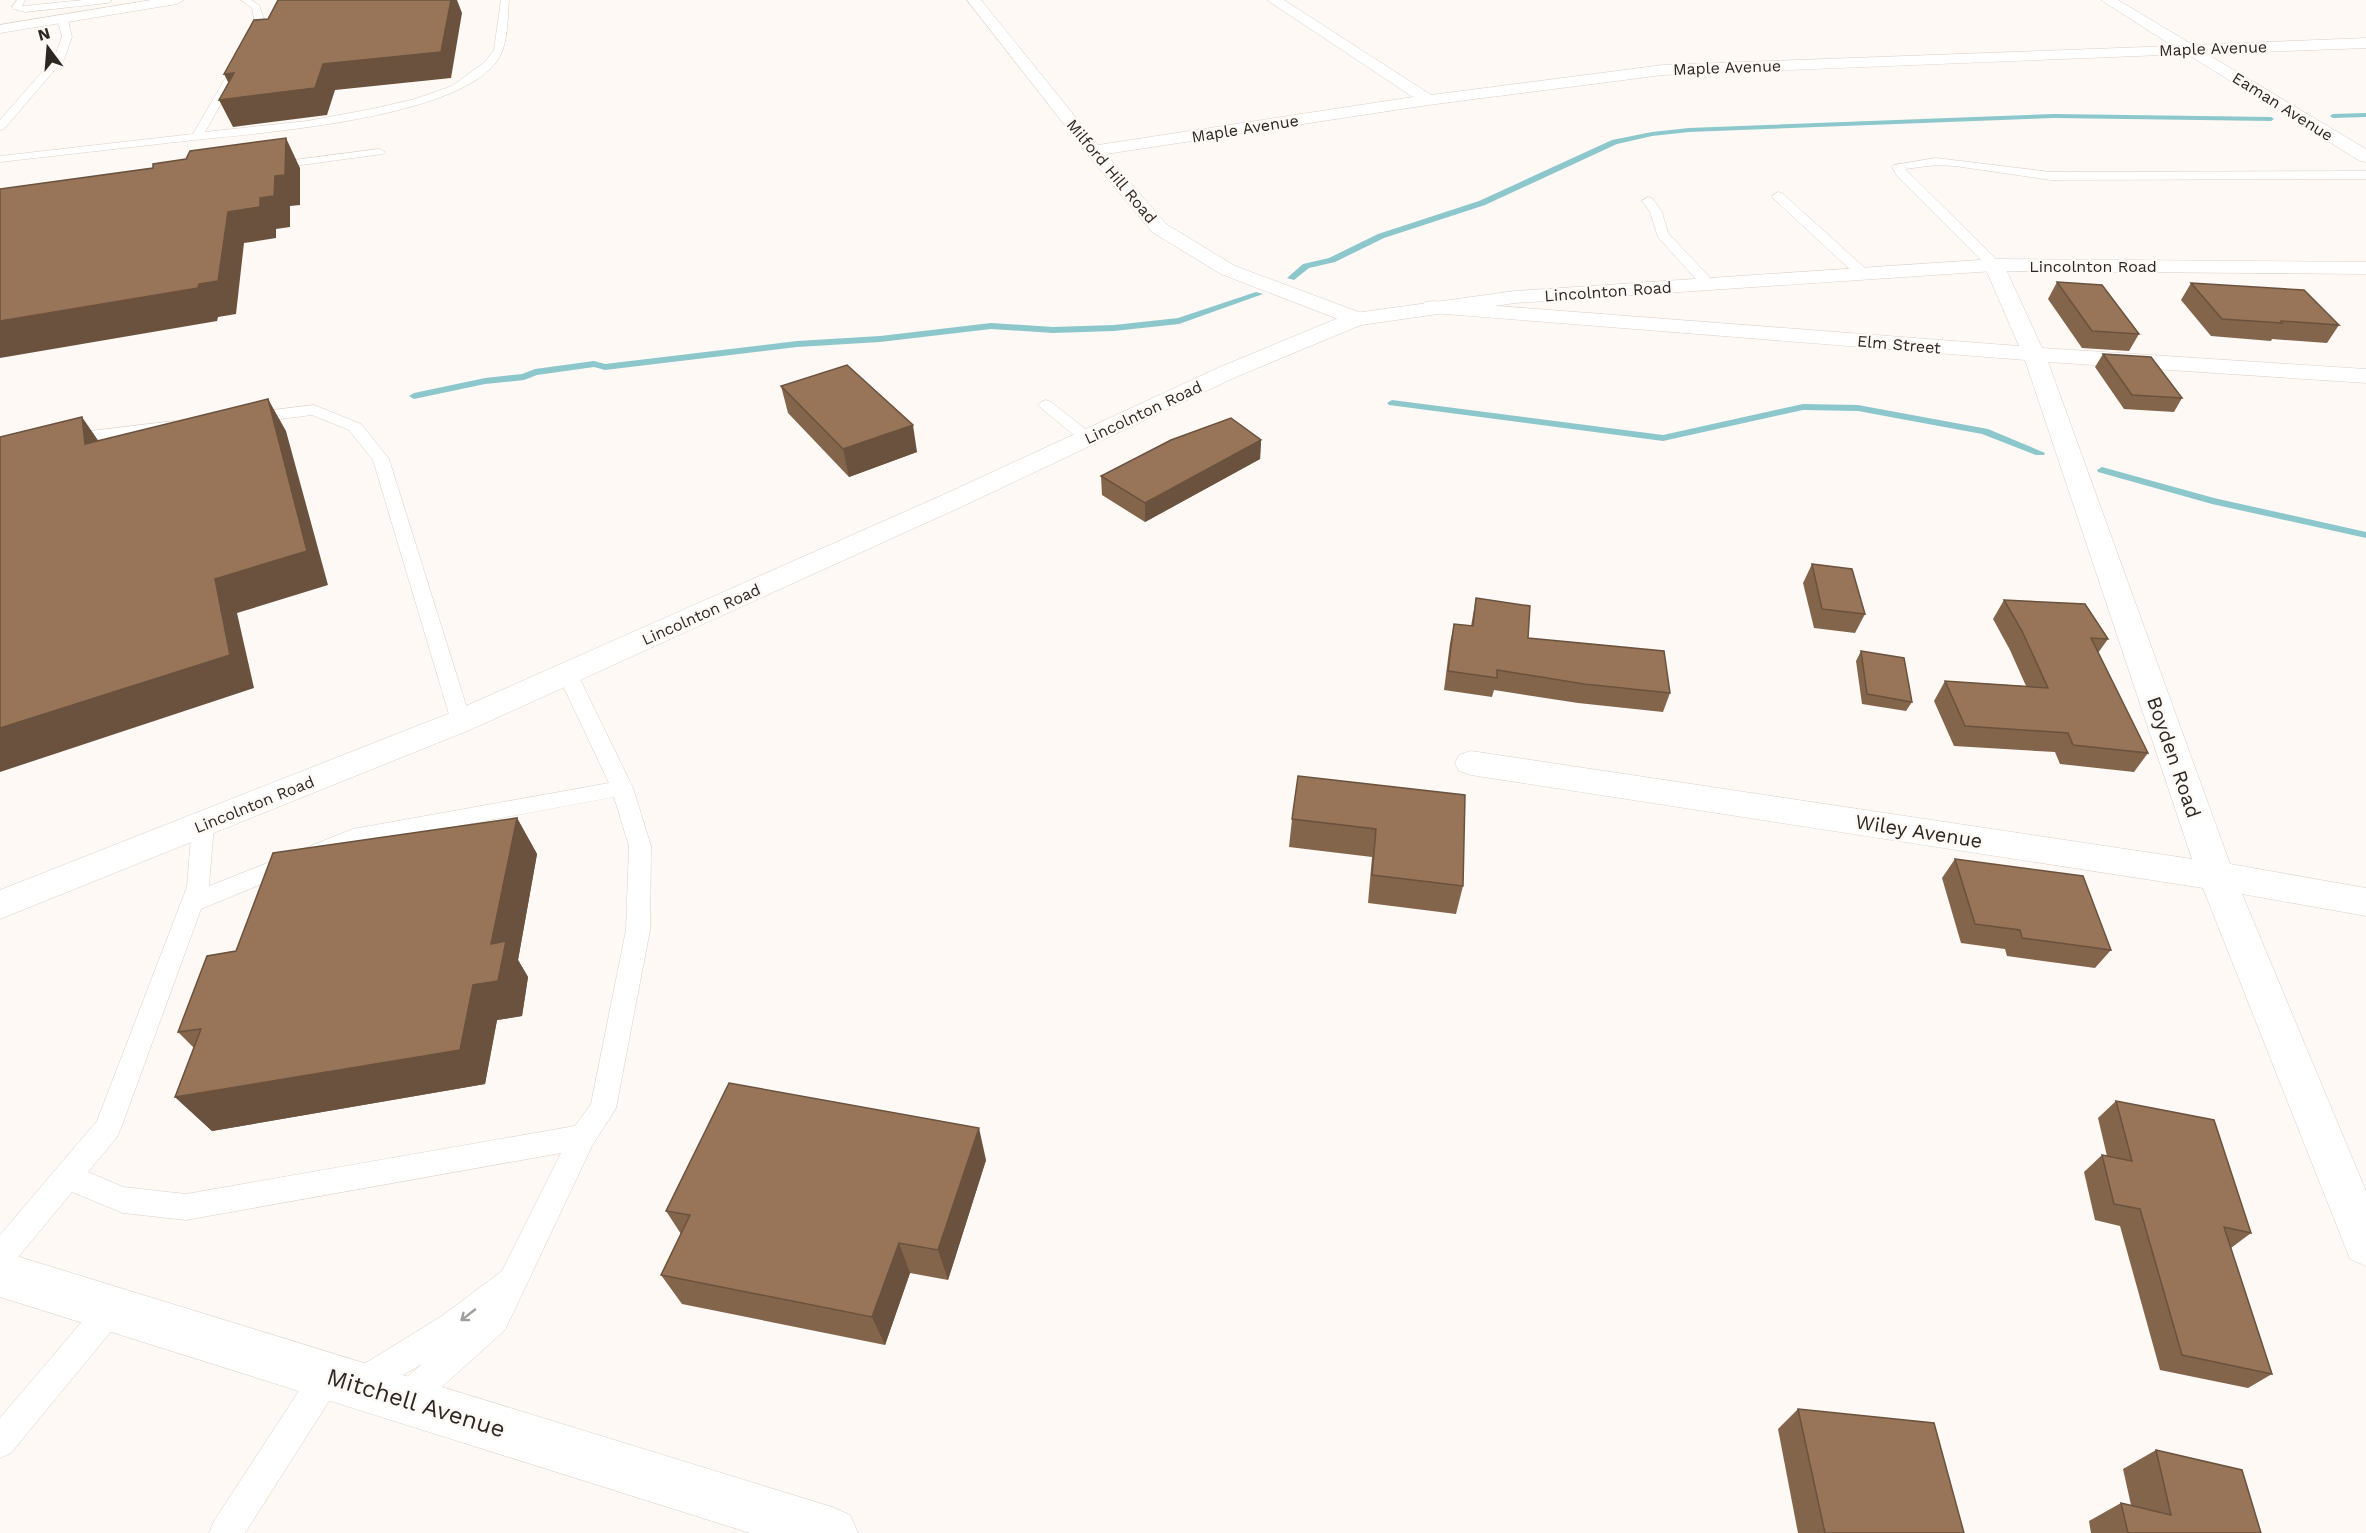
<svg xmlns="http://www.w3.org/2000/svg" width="2366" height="1533" font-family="'Work Sans',sans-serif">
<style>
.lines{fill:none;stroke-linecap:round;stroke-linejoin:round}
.stream{fill:#8cc7cc;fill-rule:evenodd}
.service-casing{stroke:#ddcfc5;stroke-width:1}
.minor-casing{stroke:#ddcfc5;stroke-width:1}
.tertiary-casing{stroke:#ddcfc5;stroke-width:1}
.service{fill:#fff;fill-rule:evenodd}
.minor{fill:#fff;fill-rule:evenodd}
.tertiary{fill:#fff;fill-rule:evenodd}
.wall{fill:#83654c}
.shaded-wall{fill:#6a523e}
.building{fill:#987558;stroke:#6a523e;stroke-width:1.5}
.oneway{stroke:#a09e9c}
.labels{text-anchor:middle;stroke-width:5;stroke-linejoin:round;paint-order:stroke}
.far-street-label{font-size:16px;fill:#2c2723;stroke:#fef9f4}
.street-label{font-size:20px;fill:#2c2723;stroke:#fef9f4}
.near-street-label{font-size:24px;fill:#2c2723;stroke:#fef9f4}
</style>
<rect width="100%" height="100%" fill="#fef9f4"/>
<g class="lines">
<!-- stream -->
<g class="stream">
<polygon points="2366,113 2366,117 2333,118 2330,116 2333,114"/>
<polygon points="2054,114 2271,117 2274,119 2271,121 2054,118 1689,132 1652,136 1617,144 1485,205 1384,238 1335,262 1309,268 1294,280 1287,278 1303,264 1329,258 1378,234 1479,201 1612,140 1652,132 1689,128"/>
<polygon points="1256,292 1263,294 1179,324 1114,331 1053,333 991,329 880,342 797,347 605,370 594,367 537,375 524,380 485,384 414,399 409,396 414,393 485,378 522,374 535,369 594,361 605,364 797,341 880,336 991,323 1053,327 1114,325 1178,318"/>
<polygon points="1392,400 1663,435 1803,404 1858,405 1988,429 2045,453 2044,455 2036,455 1982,434 1858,411 1803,410 1663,441 1389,405 1387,403"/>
<polygon points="2102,467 2214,498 2366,532 2366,538 2212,504 2098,472 2097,470"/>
</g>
<defs>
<g id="service">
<polygon points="17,0 25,0 22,6 25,6 83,0 112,0 108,3 25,12 14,9 12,7"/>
<path d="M241 0H251L259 5 264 19 240 70 205 132 307 121 372 109 415 99 452 86 485 62 494 50 501 0H509C507 22 509 47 494 65 446 120 258 133 185 141 123 148 62 155 0 162V156L193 134 230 70 254 19 252 8Z"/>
<polygon points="63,17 68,20 72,37 64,59 4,129 0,130 0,120 54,58 62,37 58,20"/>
<polygon points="379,149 385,152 383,154 271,169 265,166 271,163"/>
<polygon points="1936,158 2051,172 2366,171 2366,179 2051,180 1955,166 1936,165 1905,169 1999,262 2001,265 1999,268 1989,268 1897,176 1892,167 1894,165"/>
<polygon points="1778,192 1782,193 1867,270 1869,273 1867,276 1857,276 1774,199 1772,196"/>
<polygon points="1648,197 1652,198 1662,212 1668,233 1713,281 1715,284 1713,287 1703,287 1658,237 1650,212 1642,201"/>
<polygon points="1046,400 1051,402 1093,435 1095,438 1093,441 1081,441 1041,408 1038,405 1041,402"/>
<polygon points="314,405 361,424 389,459 471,721 468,726 461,728 454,726 451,721 373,460 349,430 312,415 248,423 240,418 248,413"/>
<polygon points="175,421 183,426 181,429 66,444 58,439 66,434"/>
<path d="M567 666 574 668 577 673 633 788 651 846 650 930 616 1108 592 1146 505 1330 415 1411 404 1415 393 1411 389 1400 393 1389 422 1364 362 1398 351 1394 347 1383 351 1372 442 1316 502 1271 561 1153 186 1220 123 1213 72 1192 10 1267 0 1271V1235L97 1121 187 887 192 824 195 818 203 816 211 818 214 824 209 886 353 829 609 783 557 673 560 668ZM614 797 629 846 626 930 591 1104 575 1126 186 1194 123 1187 88 1172 117 1137 121 1128 201 909 356 845Z"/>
<polygon points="112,1293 122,1298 127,1308 122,1318 11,1453 0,1458 0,1418 102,1298"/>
<polygon points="327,1361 338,1365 342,1376 338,1387 245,1533 209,1533 214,1521 316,1365"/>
</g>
<g id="minor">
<polygon points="967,0 981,0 1098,145 1413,97 1267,0 1284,0 1431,95 1663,65 2173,46 2101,0 2118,0 2193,45 2366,38 2366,48 2207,54 2366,149 2366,162 2360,161 2187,54 1663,75 1428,105 1106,154 1166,224 1235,266 1364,314 1367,319 1364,324 1356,326 1221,274 1152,232 1088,155"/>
<polygon points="1994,259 2001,261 2004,265 2042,348 2366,369 2366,383 2048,362 2230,864 2366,888 2366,916 2242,894 2366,1191 2366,1266 2350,1259 2203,888 1471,775 1459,771 1455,763 1459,755 1471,751 2192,859 2025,360 1433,313 1425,312 1422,307 1425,302 1433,301 2019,346 1984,265 1987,261"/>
<polygon points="0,1251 832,1507 850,1515 858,1533 750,1533 0,1297"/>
</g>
<g id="tertiary">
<polygon points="151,0 184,0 177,4 0,33 0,25"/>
<polygon points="1994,259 2366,262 2366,274 1994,271 1515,303 1361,325 1236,377 963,506 472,729 0,919 0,890 450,713 945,494 1220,367 1348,314 1515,291"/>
</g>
</defs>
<!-- service casing -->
<use href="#service" class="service-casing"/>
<!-- minor casing -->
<use href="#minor" class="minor-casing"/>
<!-- tertiary casing -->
<use href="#tertiary" class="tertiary-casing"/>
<!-- service -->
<use href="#service" class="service"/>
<!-- minor -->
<use href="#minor" class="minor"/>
<!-- tertiary -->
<use href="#tertiary" class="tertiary"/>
</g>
<!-- wall -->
<g class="wall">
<polygon points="2057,282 2139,334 2129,351 2082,348 2048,299"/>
<polygon points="2191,283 2339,325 2327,343 2272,339 2271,341 2211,336 2181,300"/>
<polygon points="2103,354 2182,398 2174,412 2124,409 2095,367"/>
<polygon points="781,386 917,452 849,477 788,413"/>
<polygon points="1261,440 1260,459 1145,522 1102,495 1101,476"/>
<polygon points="1812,564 1865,614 1855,633 1814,628 1803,583"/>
<polygon points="1476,598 1528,638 1670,693 1663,712 1578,703 1494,690 1492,697 1444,690 1450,643 1454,624 1471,626"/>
<polygon points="2004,600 2108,639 2098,653 2148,753 2134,772 2060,764 2055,752 1954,746 1934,701 1945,681 2026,686 2010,650 1993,619"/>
<polygon points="1861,651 1912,702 1906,711 1862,704 1856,661"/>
<polygon points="1298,776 1463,886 1456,914 1368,903 1372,857 1289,847 1292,819"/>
<polygon points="517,818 537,854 518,960 528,977 522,1016 497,1020 485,1084 212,1131 175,1097 194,1048 178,1032 236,951"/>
<polygon points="1955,859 2111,950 2095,968 2007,956 2005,949 1961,943 1942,878"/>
<polygon points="2116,1101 2251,1233 2231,1248 2272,1374 2248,1388 2160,1370 2120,1226 2095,1220 2084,1172 2102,1155 2107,1156 2098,1118"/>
<polygon points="986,1160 948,1280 910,1273 885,1345 682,1304 661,1275 681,1234 666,1211"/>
<polygon points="1798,1409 1964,1533 1798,1533 1778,1429"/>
<polygon points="2156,1450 2261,1533 2091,1533 2089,1521 2121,1503 2131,1505 2123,1469"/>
</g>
<!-- shaded-wall -->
<g class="shaded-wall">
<polygon points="451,0 457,0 462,13 451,78 335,90 327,115 233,127 219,100 236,98 224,74 323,64"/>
<polygon points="286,138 300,168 300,205 290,206 290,227 276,229 276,238 244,243 236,314 218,317 217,321 0,358 0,321 199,284 228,212 260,198 275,176"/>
<polygon points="268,399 286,431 328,585 237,613 254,688 0,772 0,728 215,579"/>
<polygon points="82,417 104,449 85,444"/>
<polygon points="913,425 917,452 849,477 843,449"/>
<polygon points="1261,440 1260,459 1145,522 1145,503"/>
<polygon points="517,818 537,854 518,960 528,977 522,1016 497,1020 485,1084 212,1131 175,1097 473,985 491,944"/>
<polygon points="979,1128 986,1160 948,1280 938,1250"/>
<polygon points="899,1243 910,1273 885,1345 872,1317"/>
</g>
<!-- building -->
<g class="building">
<polygon points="278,0 451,0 441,52 323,64 315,88 219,100 234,73 224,74 254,20 268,19"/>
<polygon points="286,138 285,175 275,176 274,196 260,198 260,207 228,212 218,281 199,284 198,288 0,321 0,189 153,168 153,164 186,159 190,151"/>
<polygon points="2057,282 2102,285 2139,334 2092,331"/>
<polygon points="2191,283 2304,290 2339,325 2281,321 2282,323 2222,319"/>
<polygon points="2103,354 2151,357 2182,398 2132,395"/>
<polygon points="847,365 913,425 843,449 781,386"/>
<polygon points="268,399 307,551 215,579 230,655 0,728 0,437 82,417 85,444"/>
<polygon points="1231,418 1261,440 1145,503 1101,476 1171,440"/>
<polygon points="1812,564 1852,569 1865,614 1822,609"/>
<polygon points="1476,598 1530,606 1528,638 1664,651 1670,693 1584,684 1497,670 1497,678 1448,671 1454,624 1473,626"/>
<polygon points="2004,600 2085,604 2108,639 2091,638 2148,753 2073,745 2068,733 1965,726 1945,681 2048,688 2022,631"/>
<polygon points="1861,651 1904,658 1912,702 1867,694"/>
<polygon points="1298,776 1465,795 1463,886 1372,875 1376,829 1292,819"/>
<polygon points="517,818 491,944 506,941 498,981 473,985 460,1050 175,1097 201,1029 178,1032 207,956 236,951 273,853"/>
<polygon points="1955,859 2083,876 2111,950 2022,938 2020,930 1975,924"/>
<polygon points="729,1083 979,1128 938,1250 899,1243 872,1317 661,1275 690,1215 666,1211"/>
<polygon points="2116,1101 2214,1120 2251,1233 2224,1227 2272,1374 2182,1355 2140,1209 2114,1204 2102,1155 2132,1161"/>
<polygon points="1798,1409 1934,1423 1964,1533 1825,1533"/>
<polygon points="2156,1450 2242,1470 2261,1533 2128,1533 2121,1503 2171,1515"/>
</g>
<!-- one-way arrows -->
<defs><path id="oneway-shaft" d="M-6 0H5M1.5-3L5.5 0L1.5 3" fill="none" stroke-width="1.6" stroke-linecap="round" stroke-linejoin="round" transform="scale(1.5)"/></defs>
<use class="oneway" href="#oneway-shaft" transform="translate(468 1315) rotate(142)"/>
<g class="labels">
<!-- far-street labels -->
<g class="far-street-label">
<text transform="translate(2213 48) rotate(-2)" y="6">Maple Avenue</text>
<text transform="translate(1727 67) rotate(-2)" y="6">Maple Avenue</text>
<text transform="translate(2283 106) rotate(32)" y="6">Eaman Avenue</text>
<text transform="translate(1245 128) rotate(-9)" y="6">Maple Avenue</text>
<text transform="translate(1112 171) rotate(50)" y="6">Milford Hill Road</text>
<text x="2093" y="272">Lincolnton Road</text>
<text transform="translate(1608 291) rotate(-4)" y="6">Lincolnton Road</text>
<text transform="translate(1899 344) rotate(5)" y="6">Elm Street</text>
<text transform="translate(1143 412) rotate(-25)" y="6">Lincolnton Road</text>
<text transform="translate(701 614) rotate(-24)" y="6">Lincolnton Road</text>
<text transform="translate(254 804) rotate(-22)" y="6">Lincolnton Road</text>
</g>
<!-- street labels -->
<g class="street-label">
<text transform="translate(2174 757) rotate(71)" y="7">Boyden Road</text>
<text transform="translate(1919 831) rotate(9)" y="7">Wiley Avenue</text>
</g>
<!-- near-street labels -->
<g class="near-street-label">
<text transform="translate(416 1403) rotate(17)" y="8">Mitchell Avenue</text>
</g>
</g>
<!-- north arrow -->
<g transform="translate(48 48) rotate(344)" stroke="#fef9f4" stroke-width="4.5" paint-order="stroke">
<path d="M0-4.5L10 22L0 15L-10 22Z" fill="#2c2723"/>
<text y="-9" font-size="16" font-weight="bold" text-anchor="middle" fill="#2c2723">N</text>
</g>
</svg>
